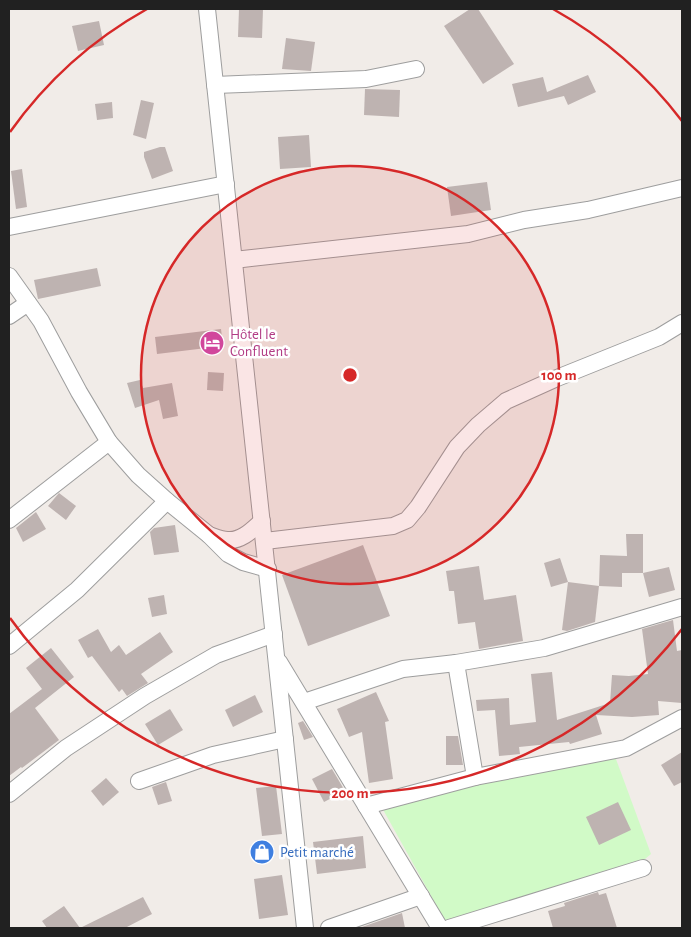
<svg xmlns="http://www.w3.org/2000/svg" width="691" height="937" font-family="'Alegreya Sans',sans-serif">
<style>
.park{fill:#d1fac7}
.building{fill:#beb3b1}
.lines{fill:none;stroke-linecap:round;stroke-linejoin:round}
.minor-casing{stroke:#9e9e9e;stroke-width:18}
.minor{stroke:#fff;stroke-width:16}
.ring{fill:none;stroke:#d62828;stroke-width:2.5}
.labels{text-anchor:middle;stroke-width:5;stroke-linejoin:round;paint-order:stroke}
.hotel-label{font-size:15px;fill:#b23c85;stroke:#fff;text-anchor:start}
.shop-label{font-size:15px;fill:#366cbe;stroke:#fff;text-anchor:start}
.centre{fill:#d62828;stroke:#fff;stroke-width:2.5}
.ring-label{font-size:15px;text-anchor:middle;font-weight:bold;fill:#d62828;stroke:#fff;stroke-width:5;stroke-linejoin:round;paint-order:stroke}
</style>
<rect width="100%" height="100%" fill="#f1ece8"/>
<!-- park -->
<polygon class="park" points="613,751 651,854 622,878 449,928 381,806"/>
<!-- building -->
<g class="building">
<polygon points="239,9 263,9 262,38 238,37"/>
<polygon points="470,9 478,9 514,64 483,84 444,26"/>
<polygon points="99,21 104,45 78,51 72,26"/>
<polygon points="286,38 315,42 311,71 282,69"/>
<polygon points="588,75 596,92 568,105 564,96 518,107 512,84 543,77 547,92"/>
<polygon points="365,89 400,90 399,117 364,115"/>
<polygon points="141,100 154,103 146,139 133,135"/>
<polygon points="112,102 113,118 97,120 95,104"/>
<polygon points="309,135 311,167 280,169 278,137"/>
<polygon points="160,147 165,147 173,171 152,179 144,157 144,152"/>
<polygon points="22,169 27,207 16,209 11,171"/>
<polygon points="487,182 491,210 451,216 447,187"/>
<polygon points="97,268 101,286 38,299 34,280"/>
<polygon points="221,329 223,346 157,354 155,337"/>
<polygon points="208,372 224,373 223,391 207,390"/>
<polygon points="140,380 143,388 172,383 178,416 163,419 159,400 135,408 127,383"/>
<polygon points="59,493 76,506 66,520 48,506"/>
<polygon points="36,512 46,529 23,542 16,528"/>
<polygon points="175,525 179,552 154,555 150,532 154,528"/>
<polygon points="626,534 643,534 643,573 622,573 622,587 599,586 600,555 627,556"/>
<polygon points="363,545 390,616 308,646 282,575"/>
<polygon points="560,558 568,582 551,587 544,563"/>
<polygon points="479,566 484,600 516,595 523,641 479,649 475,622 458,624 454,591 449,591 446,571"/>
<polygon points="669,567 675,590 649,597 643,573"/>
<polygon points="568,582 599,586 595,622 567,631 562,630"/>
<polygon points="164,595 167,614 152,617 148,598"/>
<polygon points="673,620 677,651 682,650 682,703 658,701 659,715 632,717 596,715 602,734 570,744 569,742 519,747 520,754 499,756 495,710 477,711 476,700 509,698 510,725 536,722 531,674 552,672 557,720 610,703 612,675 629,676 648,674 642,629"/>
<polygon points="98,629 111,652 119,645 126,655 160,632 173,652 141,674 148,683 127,696 122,689 119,692 92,656 88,658 78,640"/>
<polygon points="51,648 74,677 35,708 59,740 22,768 21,767 9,776 9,714 42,689 26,668"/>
<polygon points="376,692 389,721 385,722 393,779 369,783 362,732 349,737 337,709"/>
<polygon points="255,695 263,712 233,727 225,710"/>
<polygon points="170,709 183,730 158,745 145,724"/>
<polygon points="303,721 313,737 304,740 298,723"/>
<polygon points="446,736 458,736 463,765 446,765"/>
<polygon points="682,752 682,782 674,786 661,765"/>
<polygon points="332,769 345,791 324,802 312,779"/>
<polygon points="106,778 119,792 103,806 91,791"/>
<polygon points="166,782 172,801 158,805 152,787"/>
<polygon points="276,786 282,834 262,836 256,788"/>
<polygon points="618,802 631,830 599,845 586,817"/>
<polygon points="363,836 366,868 317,874 313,842"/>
<polygon points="282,875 288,915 259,919 254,879"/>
<polygon points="598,892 599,895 606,893 617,928 553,928 548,911 565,906 564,903"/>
<polygon points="143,897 152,914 125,928 47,928 42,921 64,906 80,928"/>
<polygon points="402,913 405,928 359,928"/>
</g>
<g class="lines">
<defs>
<g id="minor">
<polyline points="207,9 305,928"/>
<polyline points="215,85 366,79 416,69"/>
<polyline points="9,227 226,184"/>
<polyline points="234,260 468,234 524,220 588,210 682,188"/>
<polyline points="9,276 41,321 79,392 109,442 138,475 167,501 209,535 228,554 243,562 268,569"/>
<polyline points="9,316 28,303"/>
<polyline points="9,520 109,442"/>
<path d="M209 535C215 537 222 540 228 540 242 541 253 529 262 521"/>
<polyline points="265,541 393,526 407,520 418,507 457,447 478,425 506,401 557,378 659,337 682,323"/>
<polyline points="9,646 77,590 167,501"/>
<polyline points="279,662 440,928"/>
<polyline points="456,663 475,777"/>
<polyline points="304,702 403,669 456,663 544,648 682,607"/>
<polyline points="139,781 213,755 285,739"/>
<polyline points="9,794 66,748 145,696 216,655 274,634"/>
<polyline points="366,806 475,777 626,748 682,718"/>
<polyline points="329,928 421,896"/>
<polyline points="449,928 643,868"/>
</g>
</defs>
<!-- minor casing -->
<use href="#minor" class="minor-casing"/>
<!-- minor -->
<use href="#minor" class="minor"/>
</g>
<!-- distance rings -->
<circle cx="350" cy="375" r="209" fill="#d62828" fill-opacity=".12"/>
<g class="ring">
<circle cx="350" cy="375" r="209"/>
<path d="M682 629A418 418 0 0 1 10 618M10 132A418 418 0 0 1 147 9M553 9A418 418 0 0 1 682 121"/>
</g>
<!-- icons -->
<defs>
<symbol id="hotel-disc" viewBox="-11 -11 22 22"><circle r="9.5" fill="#d1479c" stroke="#fff"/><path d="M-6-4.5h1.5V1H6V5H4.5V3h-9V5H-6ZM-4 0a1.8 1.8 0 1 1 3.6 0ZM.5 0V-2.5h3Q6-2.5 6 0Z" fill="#fff"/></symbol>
<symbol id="shop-disc" viewBox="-11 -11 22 22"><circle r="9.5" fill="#3f7fe0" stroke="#fff"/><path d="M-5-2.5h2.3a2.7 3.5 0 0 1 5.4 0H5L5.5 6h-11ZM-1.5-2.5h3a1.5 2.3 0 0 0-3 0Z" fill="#fff"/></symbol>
</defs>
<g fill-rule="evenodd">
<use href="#hotel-disc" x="198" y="329" width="28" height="28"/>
<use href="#shop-disc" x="248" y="838" width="28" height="28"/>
</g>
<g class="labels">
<!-- hotel labels -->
<g class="hotel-label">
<text x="230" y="339">Hôtel le<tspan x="230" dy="17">Confluent</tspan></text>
</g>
<!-- shop labels -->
<g class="shop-label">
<text x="280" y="857">Petit marché</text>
</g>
</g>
<circle cx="350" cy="375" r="8" class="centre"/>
<g class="ring-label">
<text x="559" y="380">100 m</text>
<text x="350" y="798">200 m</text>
</g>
<!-- border -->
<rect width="691" height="937" fill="none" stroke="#212121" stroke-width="20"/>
</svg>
